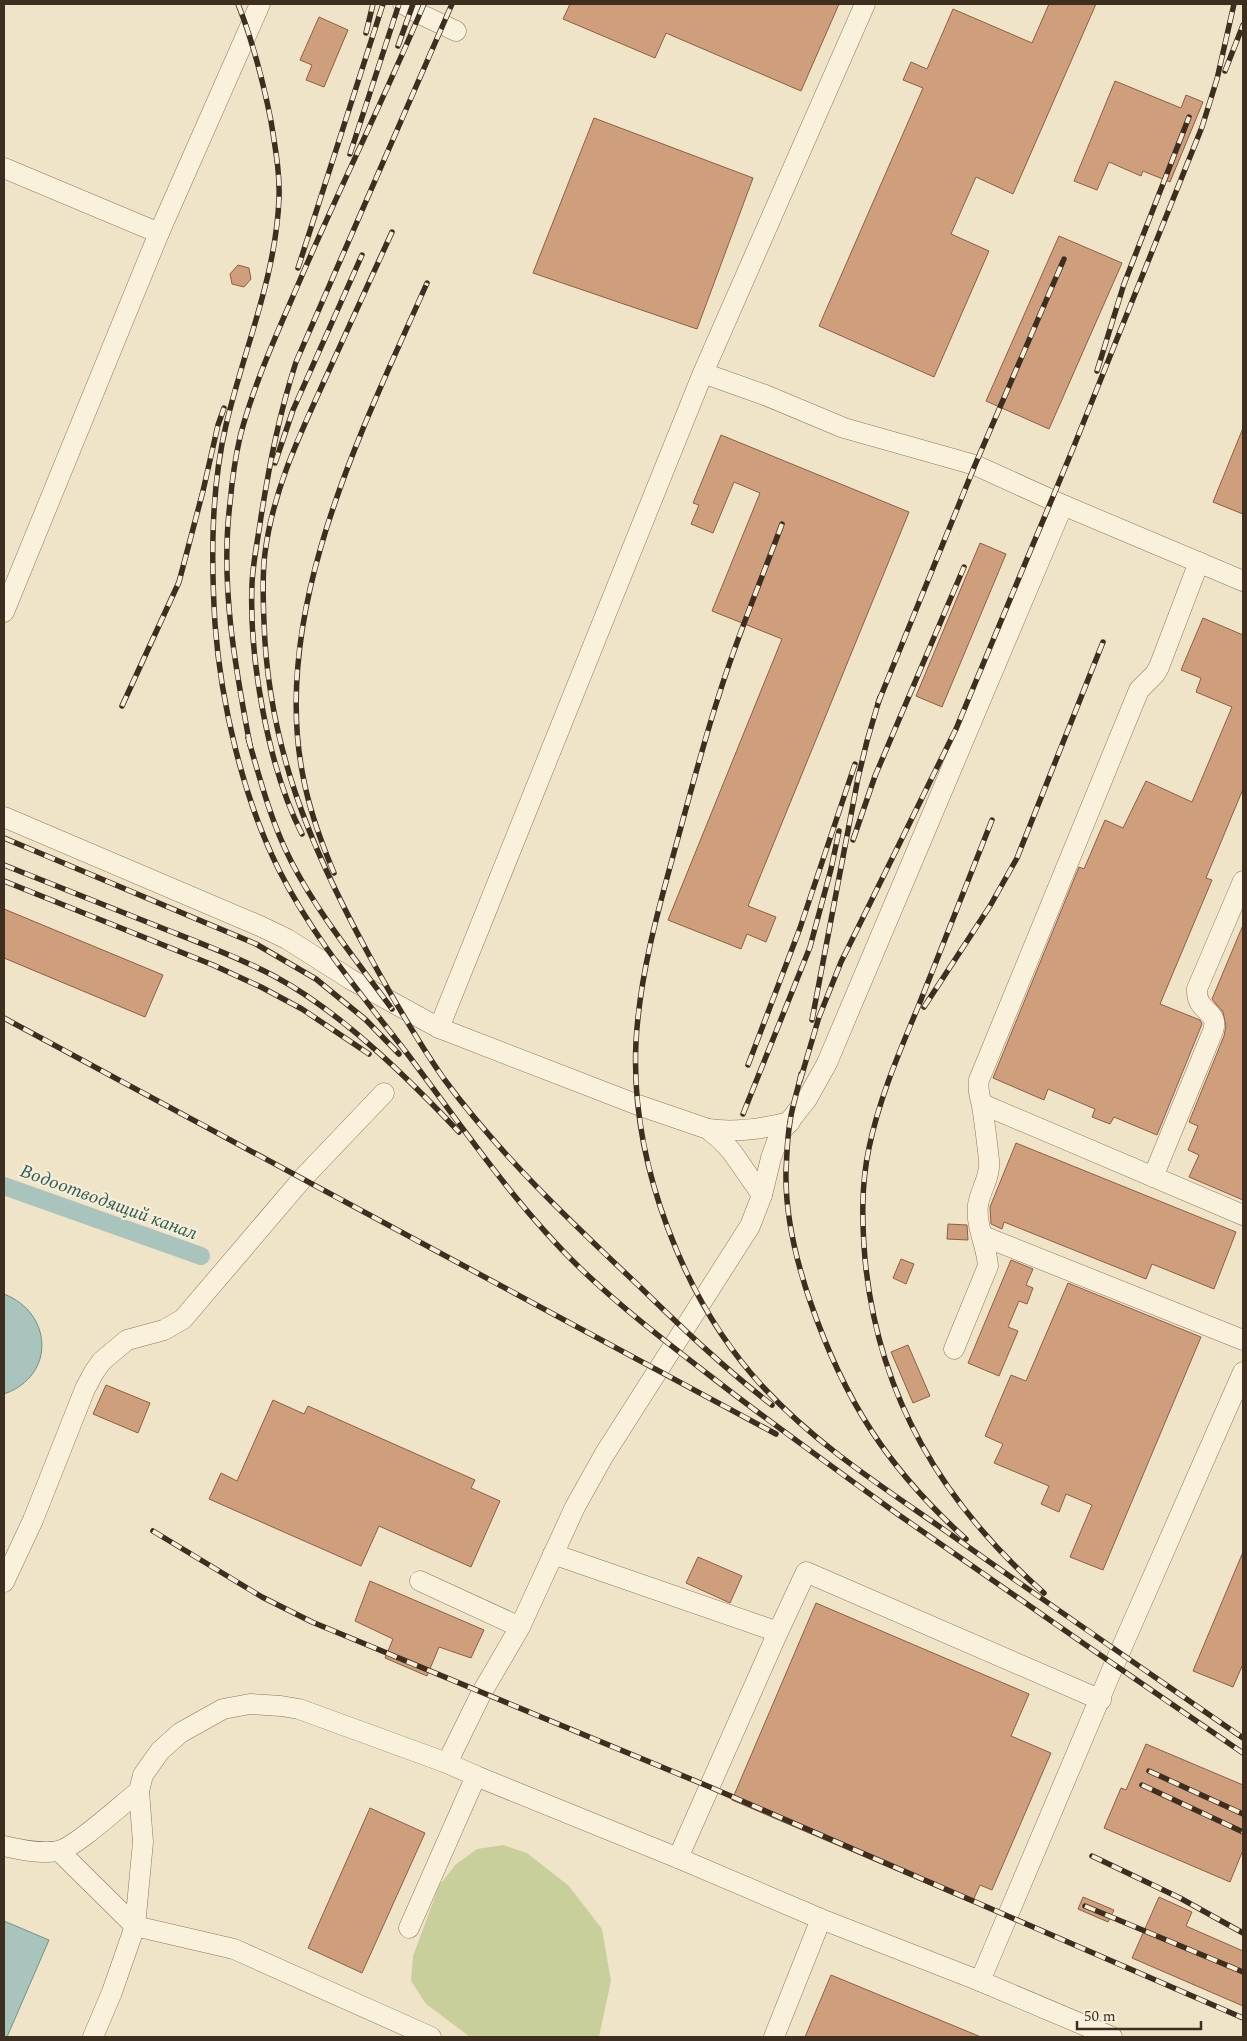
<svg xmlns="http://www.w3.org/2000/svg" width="1247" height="2041" font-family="Spectral,serif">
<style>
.green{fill:#c9cf9b}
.water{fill:#a9c4bc;stroke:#6f938a}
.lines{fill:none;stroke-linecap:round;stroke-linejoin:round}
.canal{stroke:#a9c4bc;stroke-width:18}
.building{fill:#cf9f7d;stroke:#8d5f41}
.minor-casing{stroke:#8d765c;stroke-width:21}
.minor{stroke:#faf1dc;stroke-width:20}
.rail-casing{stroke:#3d2e20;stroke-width:5.5}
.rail{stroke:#f7eed8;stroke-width:4;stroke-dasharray:11;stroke-linecap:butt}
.labels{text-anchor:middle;stroke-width:4.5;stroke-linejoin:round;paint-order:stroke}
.water-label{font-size:19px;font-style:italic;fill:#2f5d5a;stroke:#f7eed8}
</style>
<rect width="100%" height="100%" fill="#f0e4c8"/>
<!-- green -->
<polygon class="green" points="503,1845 527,1853 569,1886 602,1929 611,1981 599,2037 470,2037 426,2004 411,1981 413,1956 439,1886 455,1865 477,1849"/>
<!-- water -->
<g class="water">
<path d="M4 1294C53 1313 56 1376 4 1394Z"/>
<polygon points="4,1921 49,1940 7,2037 4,2037"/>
</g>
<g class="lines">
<!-- canal -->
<polyline class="canal" points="4,1186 201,1256"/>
</g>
<!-- building -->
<g class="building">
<polygon points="570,4 839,4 801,91 666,33 655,58 563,19"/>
<polygon points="1049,4 1096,4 1013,194 976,177 951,234 989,251 934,377 819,326 923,88 903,80 911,62 927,69 953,9 1032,43"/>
<polygon points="319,17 348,30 324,87 306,80 312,65 300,60"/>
<polygon points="1115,81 1181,108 1186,95 1203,102 1170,182 1143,171 1141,176 1109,162 1097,190 1074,181"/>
<polygon points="594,118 753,178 697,329 533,273"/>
<polygon points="1059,236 1122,263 1049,429 986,401"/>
<polygon points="238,265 249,268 251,279 244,287 232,284 230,274"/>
<polygon points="1243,428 1243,514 1213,502"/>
<polygon points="721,435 909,512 748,906 776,917 766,942 747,934 741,949 668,920 782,639 712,611 760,493 734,482 713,533 691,524 699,505 693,503"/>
<polygon points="980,543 1006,554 942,707 916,696"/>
<polygon points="1203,618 1243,635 1243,789 1206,878 1212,880 1160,1004 1200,1020 1202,1024 1157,1135 1114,1117 1110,1124 1092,1117 1095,1109 1048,1089 1044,1100 993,1078 1079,867 1084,869 1105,820 1123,828 1146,781 1192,802 1232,707 1196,692 1201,678 1181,670"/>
<polygon points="4,909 163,975 145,1017 4,958"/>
<polygon points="1243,925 1243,1200 1189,1177 1199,1155 1188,1150 1198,1126 1189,1122 1224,1036 1226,1026 1223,1012 1212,999"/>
<polygon points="1016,1143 1236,1232 1214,1289 1152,1264 1146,1279 1004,1222 1002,1229 991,1224 990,1207"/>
<polygon points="948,1224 967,1225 968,1240 947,1239"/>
<polygon points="901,1259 914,1264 906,1284 893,1278"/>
<polygon points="1011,1260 1033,1269 1026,1285 1033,1288 1027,1304 1019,1301 1008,1327 1018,1331 999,1376 968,1363"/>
<polygon points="1068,1283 1201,1337 1103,1570 1070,1557 1092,1505 1066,1494 1059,1512 1041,1504 1049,1486 994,1463 1003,1444 985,1436 1011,1375 1026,1381"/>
<polygon points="908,1345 930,1396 913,1403 891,1352"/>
<polygon points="106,1385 150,1403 138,1433 93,1414"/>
<polygon points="273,1400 304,1414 308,1406 475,1480 471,1488 500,1501 471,1567 379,1526 361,1566 209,1499 221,1473 237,1481"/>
<polygon points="1243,1552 1243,1664 1233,1687 1193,1671"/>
<polygon points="698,1557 742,1576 730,1603 686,1583"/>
<polygon points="370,1581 484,1630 471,1658 439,1647 427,1676 385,1658 393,1639 355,1621"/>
<polygon points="816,1603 1029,1694 1011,1736 1051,1753 992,1890 980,1885 972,1903 732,1800"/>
<polygon points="1146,1744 1243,1785 1243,1850 1230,1882 1104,1828 1121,1788 1126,1790"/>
<polygon points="370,1808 425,1833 362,1973 308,1948"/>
<polygon points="1083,1897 1114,1910 1108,1922 1078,1909"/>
<polygon points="1159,1897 1192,1912 1186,1926 1243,1951 1243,2006 1132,1958"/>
<polygon points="831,1975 981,2037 805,2037"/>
</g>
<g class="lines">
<defs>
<g id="minor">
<polyline points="403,4 420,14 456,31"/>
<polyline points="4,168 159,233"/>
<polyline points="703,373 765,395 844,428 975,465 1063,505 1243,581"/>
<polyline points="4,612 159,233 260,4"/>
<polyline points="4,817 260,926 287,939 350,979 439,1028 638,1105 708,1129 721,1140 732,1152 762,1195"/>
<polyline points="439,1028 703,373 865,4"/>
<polyline points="982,1104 1243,1215"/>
<path d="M708 1129C736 1133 762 1129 790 1122"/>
<path d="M1153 1177 1213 1031C1220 1009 1196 1014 1197 989L1243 881"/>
<polyline points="983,1236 1243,1340"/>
<path d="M954 1349 988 1266C987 1246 975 1225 978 1205 980 1190 991 1177 989 1160 987 1143 985 1124 982 1106 980 1096 977 1090 979 1080L1139 690 1155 674 1159 667 1199 562"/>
<polyline points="553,1554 778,1632 678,1858"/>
<polyline points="420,1581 520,1627"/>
<polyline points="4,1582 33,1520 85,1389 94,1372 102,1361 127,1340 164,1330 183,1319 303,1178 384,1093"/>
<polyline points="778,1632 806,1572 1101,1700"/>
<polyline points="447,1763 481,1694 520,1627 575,1507 604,1455 750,1226 762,1195 771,1158 780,1133 807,1099 827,1063 1063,505"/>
<path d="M4 1846C21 1850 40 1854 58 1851 75 1848 122 1804 139 1791"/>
<polyline points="59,1851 135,1926 234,1949 431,2037"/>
<polyline points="409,1928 476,1776"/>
<polyline points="980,1981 1114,1665 1243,1372"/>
<polyline points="93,2037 112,1992 135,1926 143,1842 139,1791 143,1775 160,1751 180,1733 223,1709 250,1704 281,1706 299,1709 447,1763 476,1776 678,1858 821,1919 980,1981 1112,2037"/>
<polyline points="774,2037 821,1919"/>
</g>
</defs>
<!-- minor casing -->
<use href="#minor" class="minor-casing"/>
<!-- minor -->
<use href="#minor" class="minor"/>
<defs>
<g id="rail">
<path d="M238 4C253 42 263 81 271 121 275 147 280 172 279 198 276 277 244 349 226 425 211 489 211 558 215 624 221 704 243 798 279 870 312 936 361 994 406 1052 461 1125 514 1204 580 1268 628 1314 682 1354 735 1395 788 1435 842 1474 896 1513 1011 1593 1127 1674 1243 1753"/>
<polyline points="366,33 373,4"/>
<polyline points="398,46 413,4"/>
<polyline points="1225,71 1243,25"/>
<polyline points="350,154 399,4"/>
<path d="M392 232C370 281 348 329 326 377 300 434 273 490 265 553 262 575 263 599 264 622 268 746 310 847 369 955 392 997 416 1039 444 1079 500 1155 569 1220 638 1285 681 1327 724 1368 772 1405"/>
<polyline points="298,268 383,4"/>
<polyline points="1097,371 1124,284 1189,117"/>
<polyline points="275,463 293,410 362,255"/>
<path d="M782 524C761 581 737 637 719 695 705 738 693 783 681 827 662 897 640 968 636 1042 630 1161 683 1302 765 1389 819 1447 886 1489 950 1534 1047 1603 1145 1670 1243 1738"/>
<polyline points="878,703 975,465 1064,259"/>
<polyline points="122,706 179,582 203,491 218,425 224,408"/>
<path d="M248 738C260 779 271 822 291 861 318 914 357 961 392 1009"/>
<path d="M250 745C235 666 220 584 230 503 232 481 235 459 240 437 254 383 278 331 300 280 340 187 385 97 424 4"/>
<path d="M992 820C967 883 943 945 918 1007 899 1053 879 1099 869 1148 861 1185 862 1222 865 1259 878 1396 942 1503 1044 1593"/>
<path d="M302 834C268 767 249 660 252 584 253 561 258 539 261 517 270 461 279 415 296 362L452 4"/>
<polyline points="4,838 256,944 316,979 366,1020 399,1054"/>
<polyline points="853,840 875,776 964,567"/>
<path d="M4 865C57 886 109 907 162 928 200 943 238 957 274 976 341 1012 407 1077 459 1132"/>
<path d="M334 873C321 842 309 809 303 776 270 611 362 430 427 283"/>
<polyline points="4,881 213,965 261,987 302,1009 369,1054"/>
<polyline points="924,1007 990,906 1017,858 1103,642"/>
<polyline points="4,1018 776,1434"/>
<polyline points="812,1020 858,778 867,741 880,697"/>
<polyline points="748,1065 800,928 855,764"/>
<path d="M801 1074C798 1090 792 1106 790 1122 787 1138 787 1155 786 1171 785 1215 796 1260 810 1301 844 1400 888 1469 966 1539"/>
<polyline points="800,1081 819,1017 841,962 956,729 1072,451 1202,127 1217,79 1234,4"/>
<polyline points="743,1114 810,947 831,869 839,831"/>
<polyline points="153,1531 262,1597 312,1622 710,1787 1243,2018"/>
<polyline points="1149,1771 1243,1814"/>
<polyline points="1142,1785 1243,1832"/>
<polyline points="1092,1856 1180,1898 1243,1933"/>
<polyline points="1085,1906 1243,1972"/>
</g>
</defs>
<!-- rail casing -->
<use href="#rail" class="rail-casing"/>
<!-- rail -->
<use href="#rail" class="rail"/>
</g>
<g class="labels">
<!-- water labels -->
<g class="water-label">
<text transform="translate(109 1201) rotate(20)" y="7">Водоотводящий канал</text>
</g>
</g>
<!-- border -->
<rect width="1247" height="2041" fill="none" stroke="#3d2e20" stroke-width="10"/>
<!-- scale -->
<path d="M1077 2021v8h124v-8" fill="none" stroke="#3d2e20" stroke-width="2.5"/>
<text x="1084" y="2021" font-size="15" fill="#3d2e20" stroke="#f7eed8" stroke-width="4" paint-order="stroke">50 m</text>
</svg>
